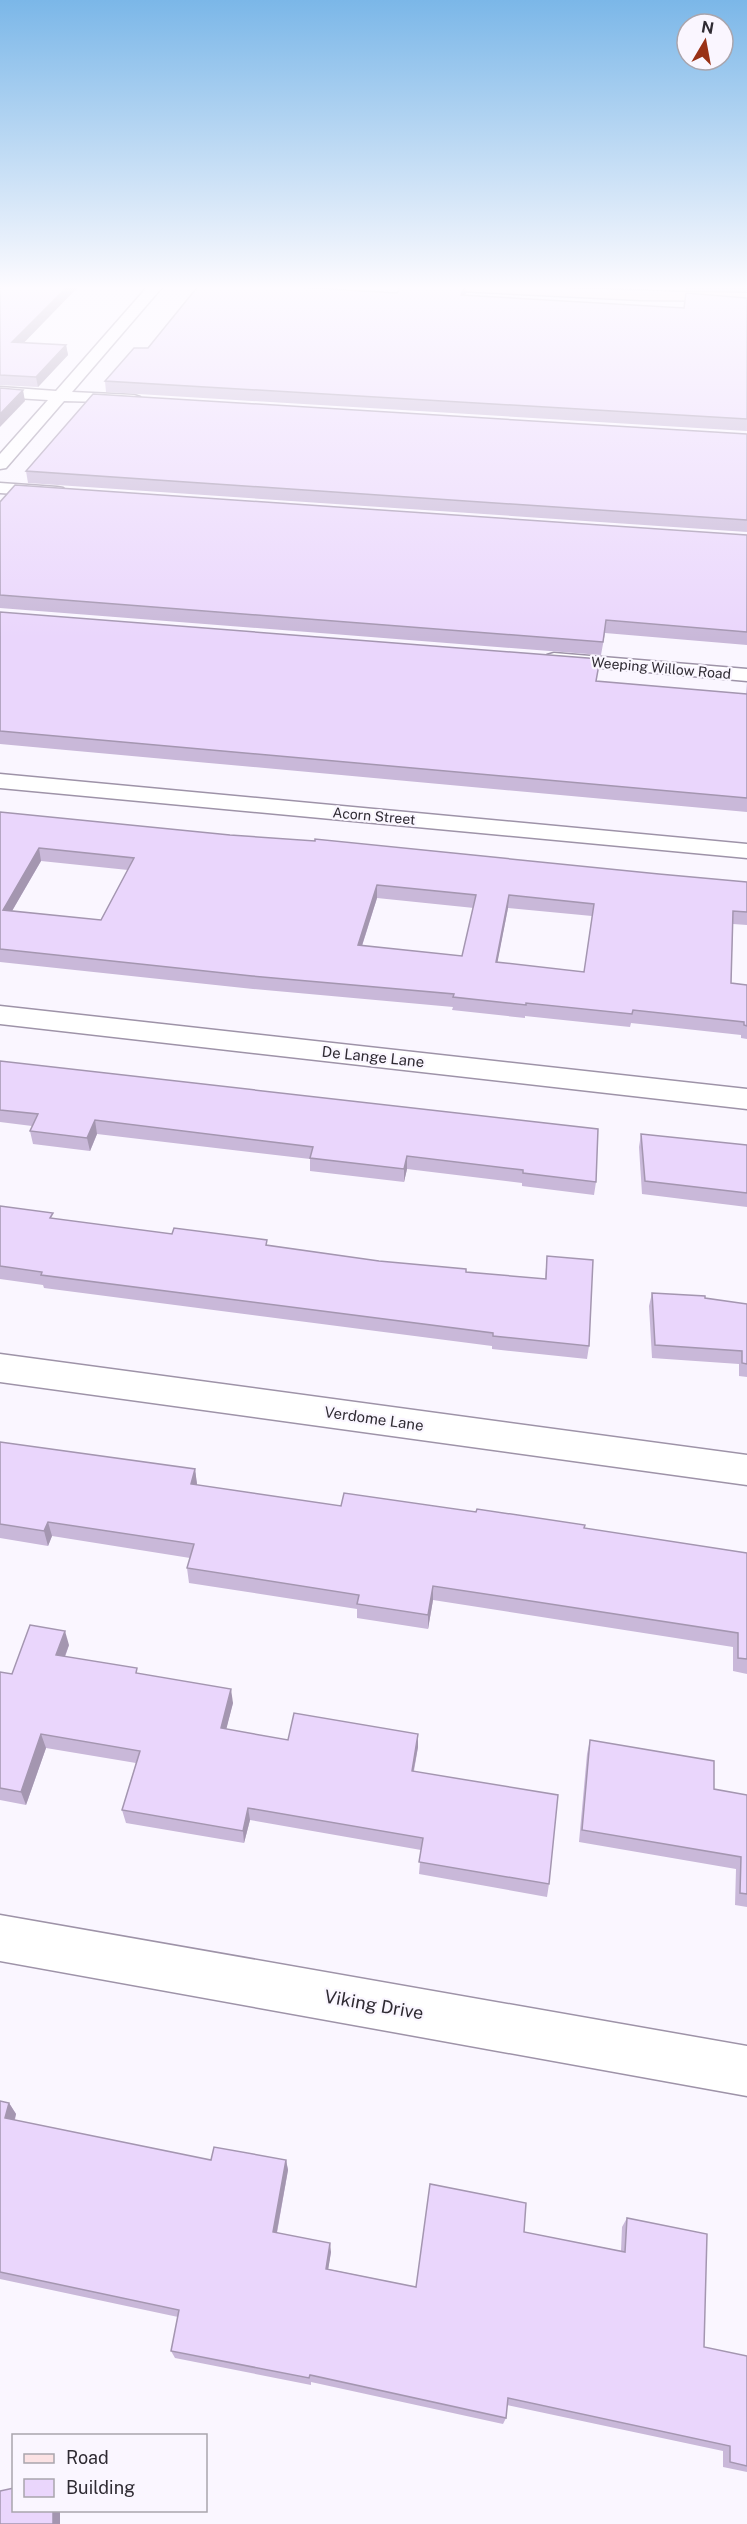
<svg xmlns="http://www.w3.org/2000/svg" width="747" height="2524" font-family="'Public Sans',sans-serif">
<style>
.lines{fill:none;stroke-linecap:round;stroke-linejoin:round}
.minor-casing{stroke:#9e93a8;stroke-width:3}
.secondary-casing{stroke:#9e93a8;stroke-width:3}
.minor{fill:#fff;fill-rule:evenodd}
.secondary{fill:#fbe2e4;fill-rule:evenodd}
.wall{fill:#c9b8d9;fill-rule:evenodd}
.shaded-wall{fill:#a496b0}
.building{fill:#ead6fc;stroke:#a496b0;stroke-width:1.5;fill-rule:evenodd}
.labels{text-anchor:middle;stroke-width:4.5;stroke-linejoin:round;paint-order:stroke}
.far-street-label{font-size:14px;fill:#2f2b33;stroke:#faf6ff}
.street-label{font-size:15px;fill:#2f2b33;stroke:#faf6ff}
.near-street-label{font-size:18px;fill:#2f2b33;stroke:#faf6ff}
</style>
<rect width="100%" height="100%" fill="#faf6ff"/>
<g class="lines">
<defs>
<g id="minor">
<polygon points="149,285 164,285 72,392 134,395 140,397 142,400 140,403 64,401 6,468 0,469 0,454 48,400 0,397 0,387 56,391"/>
<polygon points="0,483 57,487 63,488 66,492 63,496 57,497 0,493"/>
<polygon points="554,653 747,669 747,681 547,663 543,659 547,655"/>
<polygon points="0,774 747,844 747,858 0,788"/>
<polygon points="0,1006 747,1089 747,1109 0,1024"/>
<polygon points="0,1354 747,1455 747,1485 0,1382"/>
<polygon points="0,1915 747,2046 747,2096 0,1961"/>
</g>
<path id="secondary" d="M411 285C523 285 635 292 747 293V301L641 300 418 289Z"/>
</defs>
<!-- minor casing -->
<use href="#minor" class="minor-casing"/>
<!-- secondary casing -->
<use href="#secondary" class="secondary-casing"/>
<!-- minor -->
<use href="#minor" class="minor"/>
<!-- secondary -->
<use href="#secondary" class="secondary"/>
</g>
<!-- wall -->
<g class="wall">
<polygon points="0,285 80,285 23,343 66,345 68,355 38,387 0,385"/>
<polygon points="686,285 747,285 747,291 686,290"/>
<polygon points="288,287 397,293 466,294 465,295 684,308 747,298 747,431 106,392 105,381 148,348"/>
<polygon points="747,434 747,532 28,483 26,471"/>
<polygon points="0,502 747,535 747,645 605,633 601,655 0,608"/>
<polygon points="0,612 597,681 746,694 747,682 747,812 0,744"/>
<path d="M0 812 230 835 747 882V925L733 924 731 983 747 985V1039L741 1038V1035L631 1023 630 1027 525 1016V1018L452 1010 453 1007 253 989 0 962ZM41 861 128 870 101 920 12 911ZM377 898 474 908 462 956 362 946ZM508 908 592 916 584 972 497 963Z"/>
<polygon points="0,1061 596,1182 594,1195 522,1186 522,1183 407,1169 404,1182 310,1171 310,1159 97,1134 90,1151 33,1144 30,1131 32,1126 0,1122"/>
<polygon points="641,1134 747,1145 747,1207 642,1194 639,1147"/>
<polygon points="0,1206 54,1219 172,1234 267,1240 267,1245 379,1261 466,1272 545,1279 547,1256 589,1346 587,1359 492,1349 492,1346 44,1288 43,1285 0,1279"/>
<polygon points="652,1293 705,1298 747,1304 747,1377 739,1376 739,1364 652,1358 649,1306"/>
<polygon points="0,1442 195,1469 197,1485 341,1506 584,1528 747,1553 747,1674 733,1671 733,1647 433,1600 428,1629 357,1618 357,1609 189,1583 187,1568 190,1558 52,1536 48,1546 0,1538"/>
<polygon points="69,1645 65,1657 138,1674 233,1703 226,1729 288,1740 418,1734 418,1747 414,1771 549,1884 547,1897 419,1874 421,1850 250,1820 244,1843 126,1823 122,1810 136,1763 46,1748 26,1805 0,1800 0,1672 12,1674"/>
<polygon points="590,1740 714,1789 747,1795 747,1907 735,1905 736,1869 579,1842 587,1754"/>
<polygon points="0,2101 9,2103 16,2114 15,2120 211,2160 286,2160 288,2170 277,2233 331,2252 328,2269 416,2287 524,2232 621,2251 622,2227 627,2218 704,2347 747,2356 747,2472 723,2467 723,2451 507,2405 506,2418 503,2424 311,2382 311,2385 175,2358 171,2351 178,2317 0,2279"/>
</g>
<!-- shaded-wall -->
<g class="shaded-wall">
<polygon points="69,285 80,285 14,353 12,342"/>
<polygon points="465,285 466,294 461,305 461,295"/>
<polygon points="66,345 68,355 38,387 36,377"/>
<polygon points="23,390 25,401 0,427 0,414"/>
<polygon points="39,848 41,861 5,923 3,910"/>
<polygon points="377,885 377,898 358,958 358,945"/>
<polygon points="509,895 508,908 495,975 496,962"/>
<polygon points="95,1120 97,1134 90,1151 87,1138"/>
<polygon points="407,1156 407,1169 404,1182 404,1169"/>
<polygon points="195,1469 197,1484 193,1499 191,1484"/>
<polygon points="48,1522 52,1536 48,1546 44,1531"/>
<polygon points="433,1586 433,1600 428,1629 428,1615"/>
<polygon points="65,1631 69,1645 60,1669 56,1655"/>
<polygon points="231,1689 233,1703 223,1742 221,1728"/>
<polygon points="41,1734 46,1748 26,1805 21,1792"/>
<polygon points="418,1734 418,1747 411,1784 412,1771"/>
<polygon points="248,1808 250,1820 244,1843 243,1831"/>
<polygon points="9,2103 16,2114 12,2129 5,2118"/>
<polygon points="286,2160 288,2170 275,2242 273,2232"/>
<polygon points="330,2243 331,2252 327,2277 326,2269"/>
<rect x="53" y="2511" width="7" height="13"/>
</g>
<!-- building -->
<g class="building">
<polygon points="0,285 69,285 12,342 66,345 36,377 0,375"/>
<polygon points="199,285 282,285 281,286 397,293 401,285 465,285 461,295 684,308 686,293 747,298 747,419 105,381 134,348 148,348"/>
<polygon points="0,388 23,390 0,414"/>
<polygon points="93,394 747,434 747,520 26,471"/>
<polygon points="15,485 747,535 747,632 606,620 603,642 0,595 0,502"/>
<polygon points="0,612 600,659 596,681 747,694 747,798 0,731"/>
<path d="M0 812 230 835 315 841V839L659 874 747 882V912L733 911 731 983 747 985V1026L744 1025V1022L633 1010 632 1014 526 1003V1005L453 997 454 994 252 976 0 949ZM39 848 134 858 101 920 3 910ZM377 885 476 895 462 956 358 945ZM509 895 594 904 584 972 496 962Z"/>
<polygon points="0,1061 598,1129 596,1182 523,1173 523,1170 407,1156 404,1169 310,1158 313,1147 95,1120 87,1138 30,1131 38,1114 0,1110"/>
<polygon points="641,1134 747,1145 747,1193 645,1181"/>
<polygon points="0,1206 53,1213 50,1218 172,1234 174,1228 267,1240 266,1245 379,1261 466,1269 466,1272 546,1279 547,1256 593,1260 589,1346 493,1336 493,1333 41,1275 42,1272 0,1266"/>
<polygon points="652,1293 705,1296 705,1298 747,1304 747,1364 742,1363 742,1351 655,1345"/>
<polygon points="0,1442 195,1469 191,1484 341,1506 344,1493 476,1512 477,1509 585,1525 584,1528 747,1553 747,1659 738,1658 738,1633 433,1586 428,1615 357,1604 359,1595 187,1568 194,1544 48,1522 44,1531 0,1524"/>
<polygon points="30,1625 65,1631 56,1655 137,1668 136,1673 231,1689 221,1728 288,1740 294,1713 418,1734 412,1771 558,1795 549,1884 419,1862 423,1838 248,1808 243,1831 122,1810 140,1751 41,1734 21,1792 0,1788 0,1672 12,1674"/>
<polygon points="590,1740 714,1761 714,1789 747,1795 747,1894 740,1893 741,1857 582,1830"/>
<polygon points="0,2101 9,2103 5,2118 211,2160 214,2147 286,2160 273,2232 330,2243 326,2269 416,2287 430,2184 526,2203 524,2232 625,2252 627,2218 707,2234 704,2347 747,2356 747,2466 730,2462 730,2446 508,2398 506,2418 310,2375 309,2378 171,2351 179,2310 0,2272"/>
<polygon points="14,2488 14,2511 53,2511 53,2524 0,2524 0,2491"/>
</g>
<!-- sky -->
<linearGradient id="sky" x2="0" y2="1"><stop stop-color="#7bb7e8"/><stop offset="0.45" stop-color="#fdfbff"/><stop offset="1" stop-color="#fdfbff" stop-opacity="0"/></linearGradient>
<rect width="747" height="639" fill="url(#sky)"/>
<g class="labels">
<!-- far-street labels -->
<g class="far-street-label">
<text transform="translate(661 668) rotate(5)" y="5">Weeping Willow Road</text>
<text transform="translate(374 816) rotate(5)" y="5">Acorn Street</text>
</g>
<!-- street labels -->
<g class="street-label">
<text transform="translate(373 1057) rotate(6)" y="5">De Lange Lane</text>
<text transform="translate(374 1419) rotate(8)" y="5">Verdome Lane</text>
</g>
<!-- near-street labels -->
<g class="near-street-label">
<text transform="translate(374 2005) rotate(10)" y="6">Viking Drive</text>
</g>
</g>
<!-- legend -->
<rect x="12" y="2434" width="195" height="78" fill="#faf6ff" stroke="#a9a5ad" stroke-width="1.5"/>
<rect x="24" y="2454" width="30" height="9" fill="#fbe2e4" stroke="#a9a5ad" stroke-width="1.5"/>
<text x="66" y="2464" font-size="18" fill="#2f2b33">Road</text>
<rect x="24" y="2479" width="30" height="18" fill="#ead6fc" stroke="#a9a5ad" stroke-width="1.5"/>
<text x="66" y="2494" font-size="18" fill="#2f2b33">Building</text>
<!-- north arrow -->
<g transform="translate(705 42) rotate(10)"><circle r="28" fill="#faf6ff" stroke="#a9a5ad" stroke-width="1.5"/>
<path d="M0-4.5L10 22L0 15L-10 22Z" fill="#993116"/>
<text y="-9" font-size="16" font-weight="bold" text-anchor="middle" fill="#2f2b33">N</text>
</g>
</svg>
